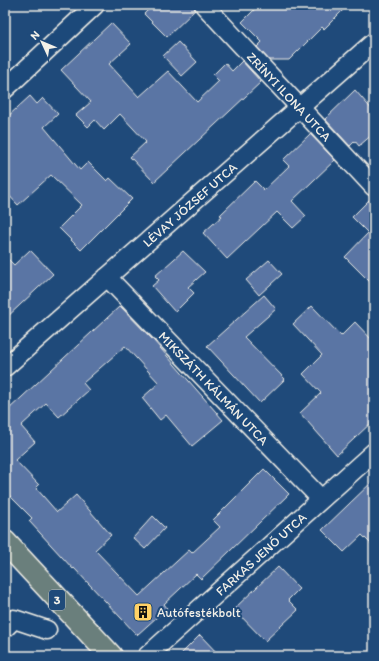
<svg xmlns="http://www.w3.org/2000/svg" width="379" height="661" font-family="Itim,sans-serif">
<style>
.building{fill:#5a74a4;stroke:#f4f1e8}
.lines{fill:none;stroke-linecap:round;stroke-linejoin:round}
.street-casing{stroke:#f4f1e8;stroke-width:21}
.primary-casing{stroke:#f4f1e8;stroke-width:25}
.street{stroke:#1f4a7a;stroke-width:18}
.primary{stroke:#6a7f7c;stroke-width:22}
.labels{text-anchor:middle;stroke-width:4;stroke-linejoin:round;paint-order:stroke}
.shield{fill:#1f4a7a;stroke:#b4bfc7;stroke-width:1}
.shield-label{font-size:12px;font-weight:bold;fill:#f4f1e8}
.street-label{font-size:13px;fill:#f4f1e8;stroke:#1f4a7a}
.poi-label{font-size:13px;fill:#f4f1e8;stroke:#1f4a7a;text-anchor:start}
</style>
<rect width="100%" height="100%" fill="#1f4a7a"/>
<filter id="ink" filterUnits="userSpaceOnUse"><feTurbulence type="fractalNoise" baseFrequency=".025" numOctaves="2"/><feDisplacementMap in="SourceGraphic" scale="8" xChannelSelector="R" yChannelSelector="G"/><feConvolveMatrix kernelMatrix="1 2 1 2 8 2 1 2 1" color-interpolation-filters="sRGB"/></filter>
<g filter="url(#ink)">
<!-- building -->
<g class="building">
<polygon points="153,5 194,5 195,10 167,37 144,14"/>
<polygon points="259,5 348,5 324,29 322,27 289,60 269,60 257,47 262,42 242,22"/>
<polygon points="111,23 131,44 109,64 139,97 168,71 197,102 219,81 213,75 225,63 232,71 242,61 261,82 154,182 130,157 146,142 120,114 104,130 95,120 88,127 76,115 91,102 61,70"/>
<polygon points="178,42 197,62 182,76 163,56"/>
<polygon points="355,90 374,112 374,133 359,146 355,141 350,146 325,119"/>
<polygon points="30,96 37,104 43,98 58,114 44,127 80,170 88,162 107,181 110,178 132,199 81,250 59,228 82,205 51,175 18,205 5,191 5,119"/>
<polygon points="310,134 335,160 292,201 306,216 293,228 277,212 227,259 203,233 222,216 220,215 255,181 264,190 289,166 283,160"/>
<polygon points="372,197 374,197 374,286 345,257 368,233 352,217"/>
<polygon points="30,250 53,274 5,319 5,256 14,265"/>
<polygon points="183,251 205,272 188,287 194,293 175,312 152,286 159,280 155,276"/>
<polygon points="269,260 282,274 259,295 246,280"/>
<polygon points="264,295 276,309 244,337 285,379 260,403 207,346"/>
<polygon points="120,306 154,341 223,420 192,446 166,415 160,420 142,398 159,383 125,346 83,383 89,390 59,417 46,403 21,426 35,442 15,460 39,485 36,488 57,512 76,495 111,535 95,550 139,596 189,550 192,553 220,527 213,520 264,469 289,494 201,579 196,574 164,604 167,608 137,635 74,568 73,569 29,521 32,518 5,491 5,407 8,410"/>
<polygon points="312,306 341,336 355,322 374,342 374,420 337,455 300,413 321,393 303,374 322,355 293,324"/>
<polygon points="374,480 374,547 362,535 344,552 322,530"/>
<polygon points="153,516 165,528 145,549 133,538"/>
<polygon points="278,567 299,589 288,600 298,610 265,641 234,609"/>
<polygon points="200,635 220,656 179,656"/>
</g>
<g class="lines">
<defs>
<g id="street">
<path id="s1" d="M204 5 374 187"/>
<polyline points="5,89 95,5"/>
<path id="s2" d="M107 277 321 499"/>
<path id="s3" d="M5 367 374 42"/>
<polyline points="5,628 14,619 47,630"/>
<path id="s4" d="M147 656 374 452"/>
</g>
<polyline id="primary" points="5,542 111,656"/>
</defs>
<!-- street casing -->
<use href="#street" class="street-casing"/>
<!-- primary casing -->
<use href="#primary" class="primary-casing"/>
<!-- street -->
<use href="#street" class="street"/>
<!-- primary -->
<use href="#primary" class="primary"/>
</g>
</g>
<!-- icons -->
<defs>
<symbol id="building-square" viewBox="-11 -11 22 22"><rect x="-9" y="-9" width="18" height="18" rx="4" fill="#ffd166" stroke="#1f4a7a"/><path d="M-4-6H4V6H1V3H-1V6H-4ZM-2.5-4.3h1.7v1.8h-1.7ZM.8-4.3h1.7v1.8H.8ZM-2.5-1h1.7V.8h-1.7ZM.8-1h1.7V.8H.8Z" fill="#111"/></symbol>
</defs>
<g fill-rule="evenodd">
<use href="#building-square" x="132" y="601" width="22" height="22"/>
</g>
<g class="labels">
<!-- shield labels -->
<rect class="shield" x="49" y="590" width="16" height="20" rx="3"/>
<g class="shield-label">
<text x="57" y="604">3</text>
</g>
<!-- street labels -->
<g class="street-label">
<text dy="5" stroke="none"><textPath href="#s1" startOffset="125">ZRÍNYI ILONA UTCA</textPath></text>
<text dy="5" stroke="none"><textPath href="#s3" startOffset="246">LÉVAY JÓZSEF UTCA</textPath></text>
<text dy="5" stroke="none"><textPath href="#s2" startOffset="154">MIKSZÁTH KÁLMÁN UTCA</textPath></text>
<text dy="5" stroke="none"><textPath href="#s4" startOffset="153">FARKAS JENŐ UTCA</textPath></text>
</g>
<!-- poi labels -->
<g class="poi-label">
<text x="157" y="617">Autófestékbolt</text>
</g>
</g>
<!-- margin -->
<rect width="379" height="661" fill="none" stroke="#1f4a7a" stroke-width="20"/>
<rect x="10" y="10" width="359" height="641" fill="none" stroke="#f4f1e8" stroke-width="1.5" filter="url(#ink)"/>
<!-- north arrow -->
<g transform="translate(42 42) rotate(314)" stroke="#1f4a7a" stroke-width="3" paint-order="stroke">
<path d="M0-3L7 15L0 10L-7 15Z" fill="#f4f1e8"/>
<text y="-6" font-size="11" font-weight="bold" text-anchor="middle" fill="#f4f1e8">N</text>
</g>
</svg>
